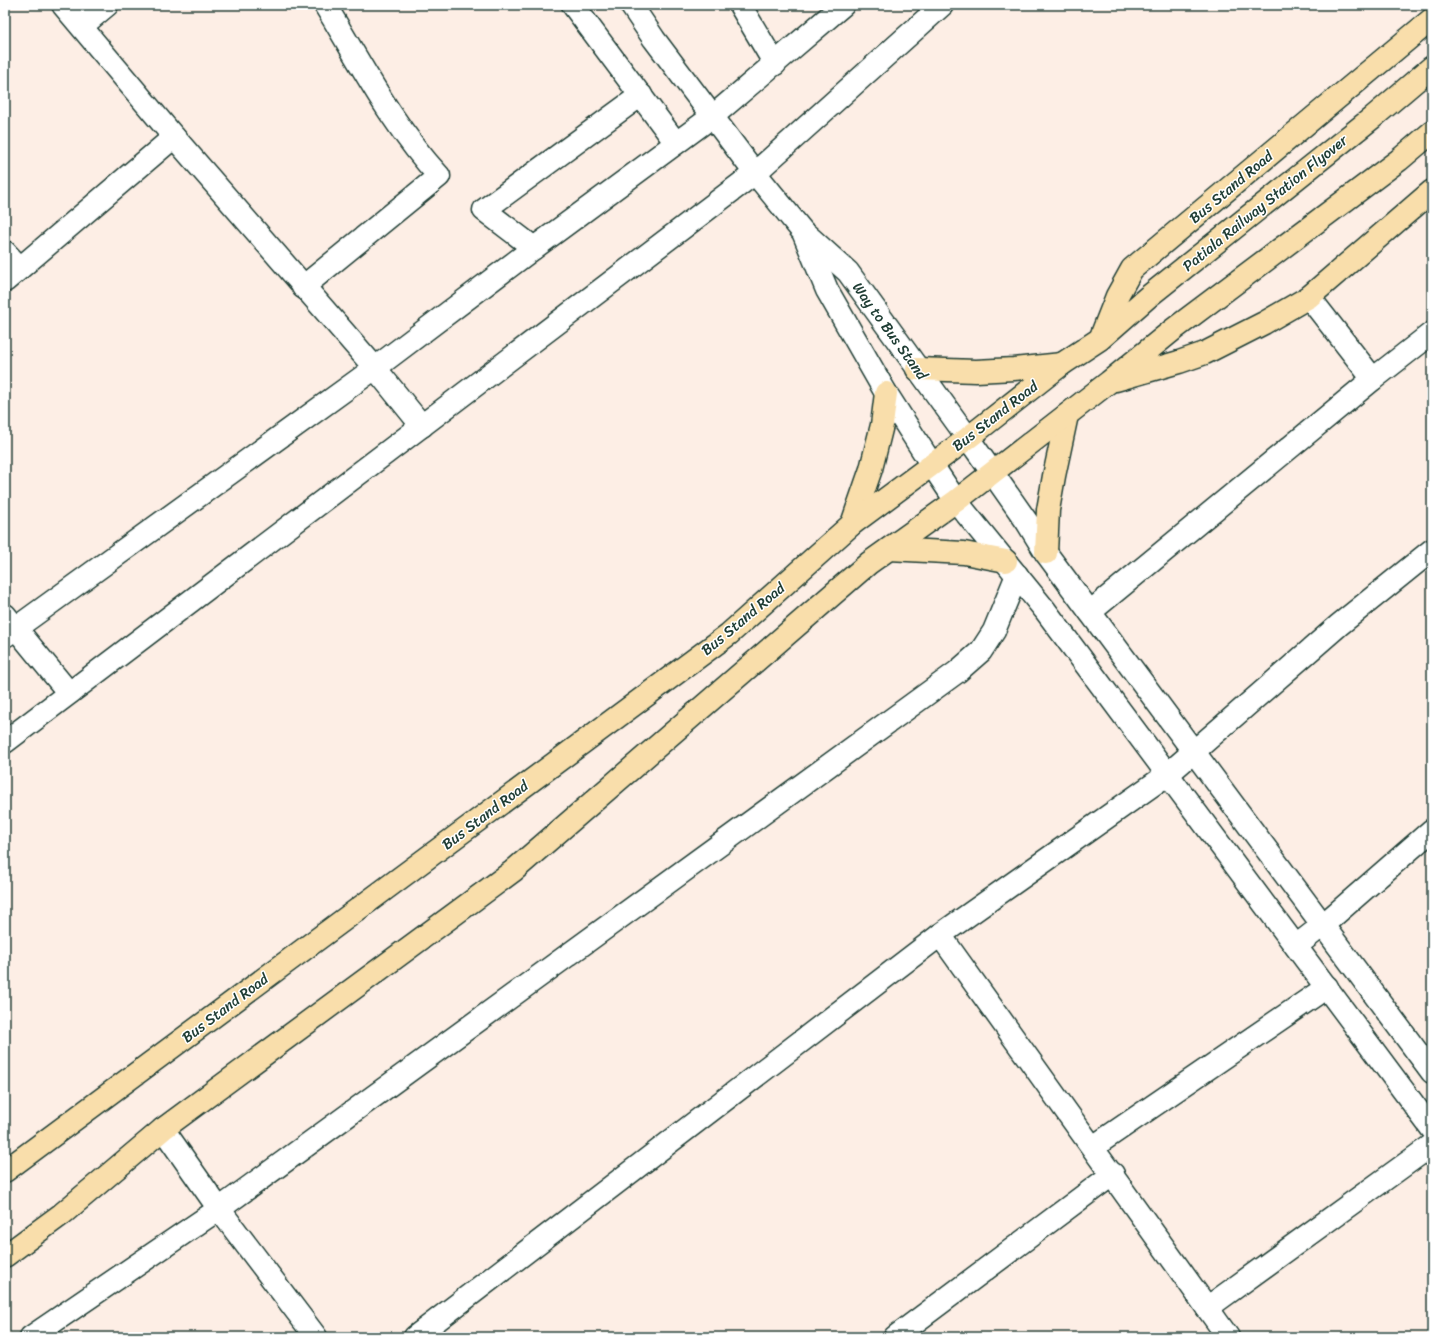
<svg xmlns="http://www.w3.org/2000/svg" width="1437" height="1342" font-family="Sriracha,sans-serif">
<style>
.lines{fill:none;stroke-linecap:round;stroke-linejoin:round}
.street-casing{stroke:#1f3d34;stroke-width:25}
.secondary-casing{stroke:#1f3d34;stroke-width:25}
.primary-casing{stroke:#1f3d34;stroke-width:25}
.street{stroke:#fff;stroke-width:22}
.secondary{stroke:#fff;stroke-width:22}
.primary{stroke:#f9deab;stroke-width:22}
.labels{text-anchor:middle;stroke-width:3;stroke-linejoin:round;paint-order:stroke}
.street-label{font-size:15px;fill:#1f3d34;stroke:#fff}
</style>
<rect width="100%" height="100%" fill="#fdeee5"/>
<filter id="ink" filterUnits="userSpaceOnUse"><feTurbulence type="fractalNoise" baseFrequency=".025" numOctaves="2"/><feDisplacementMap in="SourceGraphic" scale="8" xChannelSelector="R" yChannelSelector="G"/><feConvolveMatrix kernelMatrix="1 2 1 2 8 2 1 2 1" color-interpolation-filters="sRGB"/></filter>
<g filter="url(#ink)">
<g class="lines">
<defs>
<g id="street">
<polyline points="573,5 676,143"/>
<polyline points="631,5 654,39 755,173 803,232 827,290 886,393 932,465"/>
<polyline points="740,5 775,64"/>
<polyline points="82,26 107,5"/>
<polyline points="174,137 375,368 422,426"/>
<polyline points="807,235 848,272 968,438"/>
<polyline points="534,248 484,210 641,95"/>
<polyline points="5,252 20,268"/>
<polyline points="5,281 174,137 63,5"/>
<path d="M303 287 439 176C393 127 360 62 325 5"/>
<polyline points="1309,297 1373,379"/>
<polyline points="1090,612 1373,379 1432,333"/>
<polyline points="5,615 69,693"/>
<polyline points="5,636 375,368 534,248 713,116 843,5"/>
<polyline points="5,742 755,173 942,5"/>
<polyline points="940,935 1168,774 1339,625 1432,550"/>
<polyline points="1296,946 1323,925 1432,830"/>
<polyline points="163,1129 219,1209 316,1337"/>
<polyline points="1093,1147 1327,987"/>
<polyline points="1207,1308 1432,1145"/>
<polyline points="31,1337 219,1209 957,672 981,651 994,631 1017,575"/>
<polyline points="415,1337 940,935 1228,1337"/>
<polyline points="895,1337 1113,1174"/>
</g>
<g id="secondary">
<polyline points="968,438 1027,522 1046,553 1432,1072"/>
<polyline points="932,465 956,501 1045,610 1432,1129"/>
</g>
<g id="primary">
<polyline points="1102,334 1117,296 1132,269 1432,19"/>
<polyline points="917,369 976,371 1014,369 1062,364"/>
<polyline points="1116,380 1179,362 1205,353 1264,323 1309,297 1432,191"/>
<polyline points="852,524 871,469 882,425 886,393"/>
<polyline points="889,549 964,553 1006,561"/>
<polyline points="1046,553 1048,510 1054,476 1067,415"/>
<polyline points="5,1171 729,634 852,524 968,438 1062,364 1100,339 1149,296 1372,118 1432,67"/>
<polyline points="5,1256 62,1214 163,1129 513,871 869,563 956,501 1109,382 1174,329 1399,160 1432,132"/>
</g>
</defs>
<!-- street casing -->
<use href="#street" class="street-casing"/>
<!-- secondary casing -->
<use href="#secondary" class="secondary-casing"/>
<!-- primary casing -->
<use href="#primary" class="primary-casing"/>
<!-- street -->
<use href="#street" class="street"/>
<!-- secondary -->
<use href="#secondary" class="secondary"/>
<!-- primary -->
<use href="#primary" class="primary"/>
</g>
</g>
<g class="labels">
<!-- street labels -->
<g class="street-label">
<text transform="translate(1231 187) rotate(-40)" y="5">Bus Stand Road</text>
<text transform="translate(1265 203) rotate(-39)" y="5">Patiala Railway Station Flyover</text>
<text transform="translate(890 331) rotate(54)" y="5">Way to Bus Stand</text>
<text transform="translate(995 416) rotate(-38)" y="5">Bus Stand Road</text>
<text transform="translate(743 619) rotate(-40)" y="5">Bus Stand Road</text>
<text transform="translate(485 815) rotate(-37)" y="5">Bus Stand Road</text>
<text transform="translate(225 1008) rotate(-37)" y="5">Bus Stand Road</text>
</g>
</g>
<!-- margin -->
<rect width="1437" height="1342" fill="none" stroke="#fff" stroke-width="20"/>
<rect x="10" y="10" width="1417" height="1322" fill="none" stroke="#1f3d34" stroke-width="1.5" filter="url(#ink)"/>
</svg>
